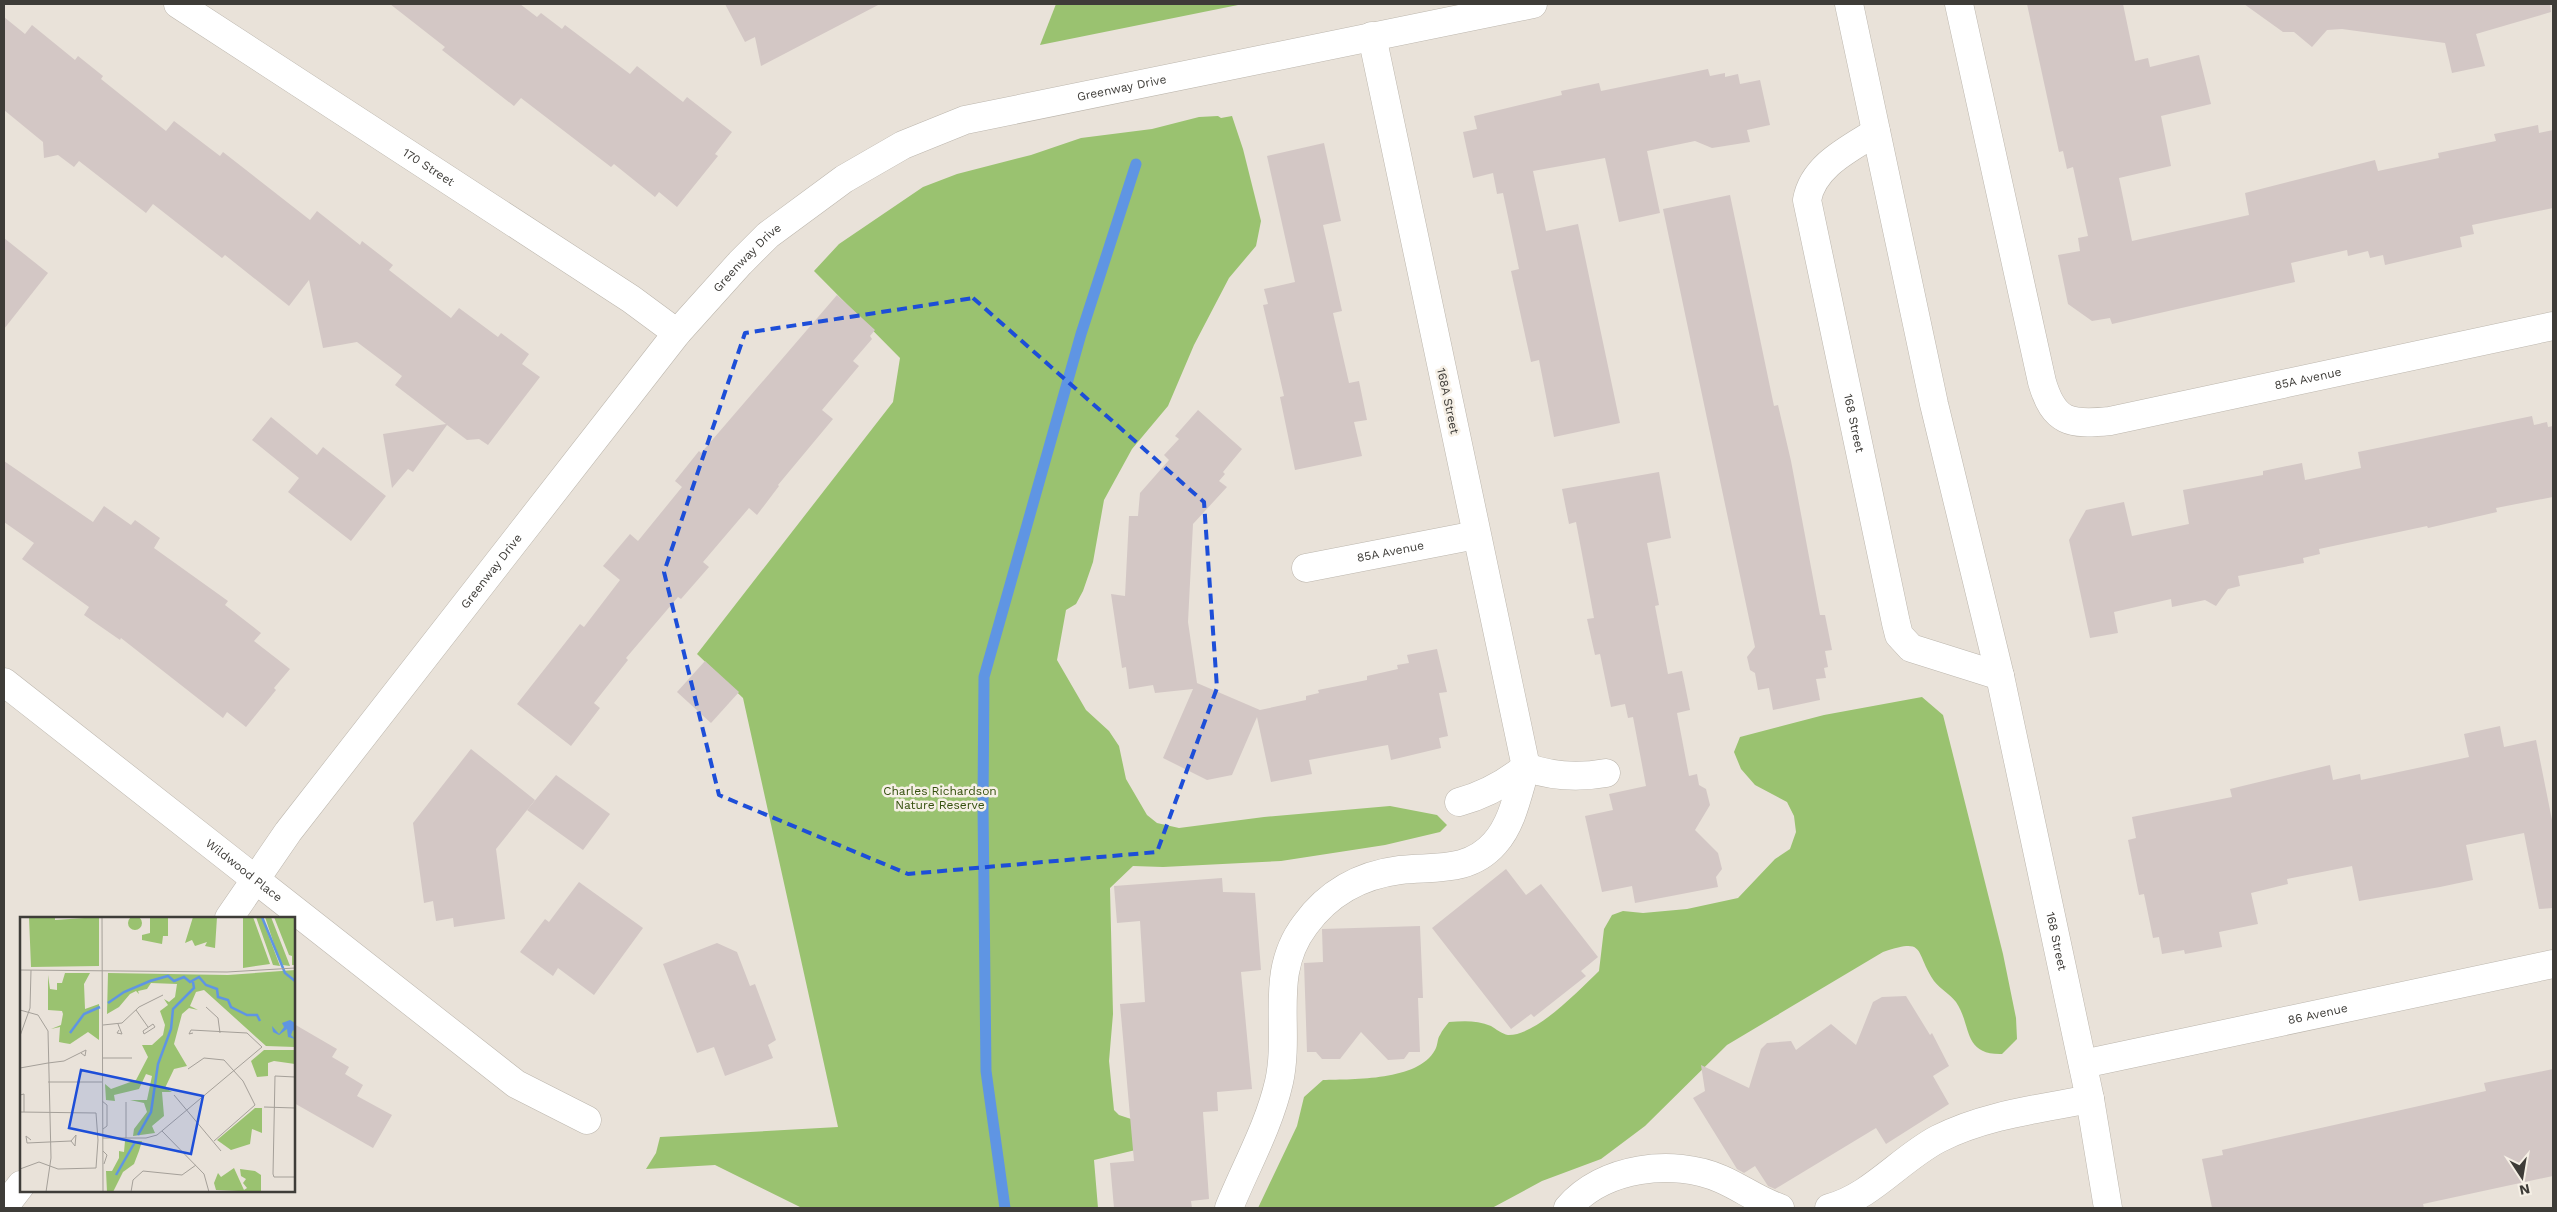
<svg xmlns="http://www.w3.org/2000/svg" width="2557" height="1212" font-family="'Work Sans',sans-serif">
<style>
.green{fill:#9ac270}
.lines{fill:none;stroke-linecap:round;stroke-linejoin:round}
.stream{stroke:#5f95e3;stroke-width:11}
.building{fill:#d3c7c5}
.minor-casing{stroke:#bcb6ad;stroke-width:29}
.major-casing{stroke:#bcb6ad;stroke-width:29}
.minor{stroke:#fff;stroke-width:28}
.major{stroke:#fff;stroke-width:28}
.marked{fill:none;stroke:#1d4ed8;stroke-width:4;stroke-dasharray:10 6;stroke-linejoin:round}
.labels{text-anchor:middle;stroke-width:5;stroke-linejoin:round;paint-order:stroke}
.street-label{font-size:12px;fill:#3e3c38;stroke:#f6f0e6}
.park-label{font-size:12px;fill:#344f0d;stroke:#f6f0e6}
.inset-river{fill:none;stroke:#5f95e3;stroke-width:2.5}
.inset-road{fill:none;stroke:#a5a099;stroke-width:1}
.view{fill:#1d4ed8;fill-opacity:0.15;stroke:#1d4ed8;stroke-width:2.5}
.inset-edge{fill:none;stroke:#3e3c38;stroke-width:2.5}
</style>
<rect width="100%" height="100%" fill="#e9e2d9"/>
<!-- green -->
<g class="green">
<polygon points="1056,4 1243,4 1040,45"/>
<polygon points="1218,116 1221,118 1232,116 1243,149 1261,221 1256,246 1229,278 1194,345 1168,406 1132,449 1104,500 1093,562 1083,591 1076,604 1066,610 1057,660 1086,710 1109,731 1119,746 1126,779 1147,815 1157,823 1179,828 1264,817 1390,806 1437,815 1447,825 1440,832 1385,845 1281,861 1163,867 1133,866 1110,888 1113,1014 1109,1061 1114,1110 1119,1115 1140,1122 1148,1147 1094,1160 1098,1208 802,1208 715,1165 646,1169 656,1153 660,1137 838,1127 743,698 697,654 893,402 900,358 814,271 839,244 923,187 957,174 1031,155 1081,138 1152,129 1199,117"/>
<path d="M1922 697 1943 715 2003 954 2016 1018 2017 1039 2002 1054C1962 1055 1972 1025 1956 1002 1950 994 1940 989 1934 981 1914 951 1927 937 1883 952L1727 1045 1645 1126 1601 1159 1542 1181 1492 1208H1258L1297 1126 1304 1097 1323 1080C1354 1079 1418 1081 1435 1050 1438 1045 1437 1039 1440 1035 1442 1030 1446 1026 1449 1022 1463 1021 1477 1020 1491 1026 1496 1029 1502 1034 1508 1035 1536 1036 1579 990 1599 971L1604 929 1612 915 1623 911 1643 913 1687 909 1738 898 1775 859 1790 849 1796 832 1794 816 1787 802 1755 785 1741 769 1734 752 1740 737 1824 715Z"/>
</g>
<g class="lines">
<!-- stream -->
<polyline class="stream" points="1005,1208 986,1071 983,806 984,677 1081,334 1136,164"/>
</g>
<!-- building -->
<g class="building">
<polygon points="390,4 520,4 537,17 541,13 562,29 565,25 630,74 637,66 683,102 687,97 732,132 715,154 718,156 677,207 659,192 655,197 614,164 611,167 521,98 514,106 442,50 445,47"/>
<polygon points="725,4 880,4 761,66 755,37 745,42"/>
<polygon points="2027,4 2123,4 2135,61 2148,58 2150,67 2199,55 2211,104 2161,116 2171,166 2119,178 2132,241 2249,215 2245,193 2375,160 2378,171 2439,158 2438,153 2496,141 2494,134 2538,125 2539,133 2553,130 2553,208 2472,225 2474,234 2460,237 2462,247 2385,265 2383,255 2370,258 2368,251 2348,256 2347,250 2291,263 2295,282 2112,324 2110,318 2092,321 2068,304 2058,255 2080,251 2078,238 2088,236 2073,167 2067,169 2063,151 2059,152"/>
<polygon points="2244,4 2550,4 2551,12 2476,34 2485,66 2452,73 2445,43 2342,29 2327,30 2312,47 2294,32 2283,32"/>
<polygon points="4,17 25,34 32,25 75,60 78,56 103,76 101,79 166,131 174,121 220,156 223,152 310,220 317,211 360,245 362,241 393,265 389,270 451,318 459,308 498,337 501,333 529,354 522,364 540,377 488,445 479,439 467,440 447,425 413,472 408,469 392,488 383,434 446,424 395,385 402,376 357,342 323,348 309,280 289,306 225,255 222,258 153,204 146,213 79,161 74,167 58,155 44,158 43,142 4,110"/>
<polygon points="1708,69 1710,76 1725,73 1725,77 1738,74 1740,84 1760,80 1770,125 1747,130 1750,142 1712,148 1695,141 1647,151 1660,213 1619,222 1605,158 1533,171 1546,231 1578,224 1620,423 1554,437 1539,360 1531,362 1511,271 1519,269 1503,193 1497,194 1493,173 1473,178 1463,132 1477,129 1474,116 1562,95 1561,91 1599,83 1601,91"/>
<polygon points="1324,143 1341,221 1323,225 1342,311 1333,313 1349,383 1359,381 1367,420 1354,422 1362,456 1295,470 1280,397 1284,396 1263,305 1268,304 1264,289 1295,282 1267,156"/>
<polygon points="1730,195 1774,406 1778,405 1791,461 1820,615 1825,615 1832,650 1825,651 1828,667 1824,668 1826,678 1816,679 1820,700 1773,710 1769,688 1758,690 1755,673 1750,670 1747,657 1755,647 1663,209"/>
<polygon points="4,238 48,273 4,329"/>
<polygon points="837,295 875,330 870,336 872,339 853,361 859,366 822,410 833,419 778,485 779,486 757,515 749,508 703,562 709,567 681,599 678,597 626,658 628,660 594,703 600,708 571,746 517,704 580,624 584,627 620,580 603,566 630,534 638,541 682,487 675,481 699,451 701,453"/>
<polygon points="1198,410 1242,449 1223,472 1225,474 1219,481 1227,487 1193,524 1188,622 1197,683 1260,710 1306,700 1306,696 1319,693 1318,690 1367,680 1367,676 1398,669 1397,665 1409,663 1407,655 1437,649 1447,692 1439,693 1448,736 1439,738 1441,748 1391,760 1388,745 1382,746 1309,760 1312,774 1271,782 1257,717 1232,775 1207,780 1163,758 1193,689 1155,693 1153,685 1129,689 1126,667 1122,668 1111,594 1125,596 1129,516 1138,516 1140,493 1169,460 1164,455 1179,439 1175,436"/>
<polygon points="2532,416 2534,425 2547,422 2548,427 2553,426 2553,497 2496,508 2497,512 2428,528 2427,526 2319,549 2320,554 2303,558 2304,563 2238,576 2240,586 2228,589 2216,606 2205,600 2172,607 2171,599 2114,612 2118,633 2090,638 2069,540 2086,510 2124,502 2132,536 2189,524 2183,490 2263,475 2263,471 2302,463 2305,480 2361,468 2358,452"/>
<polygon points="271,417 317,455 323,447 386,496 351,541 288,492 299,478 252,440"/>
<polygon points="4,461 93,522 104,506 131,525 135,520 160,538 154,548 228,601 225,605 261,633 254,641 290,669 274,688 276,690 246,727 227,712 223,718 121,638 120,640 84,615 89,607 22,559 34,543 4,522"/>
<polygon points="1659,472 1671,538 1647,543 1659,605 1655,606 1668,674 1682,671 1690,710 1677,713 1689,776 1697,774 1699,785 1706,789 1710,805 1695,830 1718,853 1722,869 1716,877 1718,887 1635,903 1632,886 1602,892 1585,816 1613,810 1609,794 1646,786 1633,717 1628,718 1625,704 1611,707 1600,654 1595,655 1587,619 1594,618 1576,522 1569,524 1562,489"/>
<polygon points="705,661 739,692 711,723 677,692"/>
<polygon points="2500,726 2504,747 2536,740 2553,825 2553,908 2539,909 2524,833 2466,845 2473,880 2440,887 2359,901 2352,866 2287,879 2288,884 2251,893 2258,924 2219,932 2222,947 2185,954 2184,950 2162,954 2159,937 2153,938 2144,894 2139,895 2128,840 2136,838 2132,817 2232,797 2230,789 2330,765 2333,780 2360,774 2361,780 2469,757 2464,734"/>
<polygon points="471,749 535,800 496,849 505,919 454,927 453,918 436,921 433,901 424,903 413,823"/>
<polygon points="556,775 610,814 583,850 527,810"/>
<polygon points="1506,869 1526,895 1541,884 1598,957 1581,971 1586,976 1534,1017 1531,1014 1511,1029 1432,928"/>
<polygon points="1222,878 1223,892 1255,893 1261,970 1241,972 1252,1089 1217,1092 1218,1111 1203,1112 1209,1199 1191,1201 1192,1208 1114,1208 1110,1163 1134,1161 1120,1004 1145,1002 1140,921 1117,923 1114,886"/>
<polygon points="579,882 643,928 594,995 558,968 553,976 520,952 545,919 549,922"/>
<polygon points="1420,926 1423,998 1418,998 1420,1052 1409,1052 1404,1059 1388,1060 1361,1032 1340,1059 1322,1059 1316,1052 1307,1052 1304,963 1323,962 1322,929"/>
<polygon points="717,943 737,952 750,986 755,984 776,1040 768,1045 773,1058 725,1076 714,1047 697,1053 663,964"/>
<polygon points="1906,996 1930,1035 1932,1033 1949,1066 1933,1076 1949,1104 1886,1144 1876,1128 1775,1189 1768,1186 1755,1166 1744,1173 1737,1169 1693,1098 1705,1091 1701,1065 1749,1088 1761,1049 1767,1043 1791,1041 1796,1050 1831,1024 1856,1045 1873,1002 1882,997"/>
<polygon points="294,1024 337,1049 332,1057 349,1067 345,1074 363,1085 357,1096 392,1115 373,1148 294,1103"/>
<polygon points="2553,1069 2553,1176 2423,1204 2424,1208 2212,1208 2202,1159 2223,1155 2222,1150 2486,1091 2484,1083"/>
</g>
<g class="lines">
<defs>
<g id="minor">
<path id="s1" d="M178 4 631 299 677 333"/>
<path id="s2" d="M1959 4 2042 382C2054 423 2070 425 2110 421L2553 326"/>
<path id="s3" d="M1876 132C1849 149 1813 166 1807 200L1896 623 1899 635 1911 648 2000 676"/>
<path id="s4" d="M1306 568 1476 535"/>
<path id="s5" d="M4 682 516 1084 587 1120"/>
<path d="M1526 767C1553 777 1578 778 1606 773"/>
<path d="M1459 802C1485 795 1505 784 1526 767"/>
<path id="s6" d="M229 918 288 832 677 333 740 263 768 235 844 179 903 145 965 120 1533 4"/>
<path id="s7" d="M2083 1064 2553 964"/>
<polyline points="4,1207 21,1185"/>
<path d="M1229 1208C1246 1166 1269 1126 1279 1082 1291 1027 1268 974 1305 925 1328 893 1361 875 1400 870 1434 866 1469 873 1495 843 1513 823 1518 792 1526 767L1372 36"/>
<path d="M1568 1208C1603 1167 1673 1158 1721 1179 1742 1188 1758 1201 1780 1208"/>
<path d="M1829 1208C1871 1197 1900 1159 1938 1139 1985 1115 2039 1109 2090 1099"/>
</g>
<g id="major">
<path id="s8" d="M1849 4 1934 404 2000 676 2090 1099 2108 1208"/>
</g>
</defs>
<!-- minor casing -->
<use href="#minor" class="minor-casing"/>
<!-- major casing -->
<use href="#major" class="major-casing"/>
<!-- minor -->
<use href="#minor" class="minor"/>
<!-- major -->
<use href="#major" class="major"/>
</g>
<!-- marked area -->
<path class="marked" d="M973 298 1204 502 1217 688 1157 852 908 874 719 795 664 572 745 333Z"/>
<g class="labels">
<!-- street labels -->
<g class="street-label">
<text dy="4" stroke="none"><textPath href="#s6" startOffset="1260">Greenway Drive</textPath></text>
<text dy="4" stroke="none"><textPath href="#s1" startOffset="299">170 Street</textPath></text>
<text dy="4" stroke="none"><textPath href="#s6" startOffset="840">Greenway Drive</textPath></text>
<text dy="4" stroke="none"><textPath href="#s2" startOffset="679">85A Avenue</textPath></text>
<text transform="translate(1448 401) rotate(78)" y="4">168A Street</text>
<text dy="4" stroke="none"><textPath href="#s3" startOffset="328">168 Street</textPath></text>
<text dy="4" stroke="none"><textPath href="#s4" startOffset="86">85A Avenue</textPath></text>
<text dy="4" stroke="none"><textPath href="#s6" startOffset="435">Greenway Drive</textPath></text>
<text dy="4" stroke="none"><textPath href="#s5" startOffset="305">Wildwood Place</textPath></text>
<text dy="4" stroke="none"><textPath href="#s8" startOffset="960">168 Street</textPath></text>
<text dy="4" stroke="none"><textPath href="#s7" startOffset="240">86 Avenue</textPath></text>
</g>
<!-- park labels -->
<g class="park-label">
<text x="940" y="795">Charles Richardson<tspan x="940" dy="14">Nature Reserve</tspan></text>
</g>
</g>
<!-- overview -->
<g transform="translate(20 917)">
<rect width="275" height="275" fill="#e9e2d9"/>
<path d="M108 6a7 7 0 1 1 14 0a7 7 0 1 1-14 0ZM9 0H35V3L79 0V49L11 50ZM123 0H148V19H143L142 27 122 23V18L130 16V1ZM173 0H197L195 31 185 29 187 25 175 29 172 23 165 26ZM223 0H233L250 47 223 51ZM236 0 242 1 260 49 253 48ZM245 0H251L270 49 263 48 258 39ZM254 0H275V48H272V39L269 38ZM275 53V130L246 129 184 73 176 75 170 89 178 93 169 91 162 97 154 127 167 149 154 152 145 171 152 175H142L144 199 132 209 135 216 113 219 114 212 127 195 124 186 110 183H127L132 159 126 157 119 172 94 178 95 184 86 183 85 167 91 172 116 163 128 140 122 128H132L143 118 145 108 140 94 148 88 144 82 149 85 155 80 157 67 131 66 127 72 118 74 119 77 116 74 110 77 99 90 87 97 88 56 208 58ZM45 56H70L64 67 65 92 79 87V123L68 115 50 127 44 126 39 125 40 110 31 112 41 108 43 97 42 94 28 93V58L30 72 37 73V66H42ZM244 133H275V147L254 144 248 146V159L237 160 231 144ZM235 191H242V216L232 212 230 227 211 233 197 223ZM105 224H122L119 234 114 247 103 255 93 275H87L86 254H92L99 241V234L104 235ZM214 251 224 273 227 271 223 266 226 262 221 259 220 252 235 254 241 258V275L196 273 194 266 198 256 201 260Z" fill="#9ac270"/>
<path d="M270 103 275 106V115L273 113 271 118 275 122 268 120 267 112 259 118 253 115 252 109 259 117 264 110 262 106Z" fill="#5f95e3"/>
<path class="inset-river" d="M242 0 265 56 275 64M88 86 104 75 130 64 148 59 154 64 164 60 170 65 179 60 186 68 197 72 198 80 208 83 211 90 227 98H237L240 104M50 116 64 97 80 90M118 218 131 195 138 147 151 112 153 92 174 71 173 65M96 258 115 225"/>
<path class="inset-road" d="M82 0 83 275M0 53 207 55 275 51M186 90 198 101 200 116M0 93 18 98 28 114 31 241 26 275M116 93 128 110M98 107 102 117 97 116 99 113M133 107 135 110 124 117 123 114ZM83 108 102 106 119 90 143 78M0 119 10 91 11 53M83 141H112M28 146 44 144 66 133 65 139 61 136M0 151 28 146M168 152 184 141 204 143 223 164 235 188 194 224M275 160 255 159 253 257 254 260H275M28 165H82M0 178 4 177V195M154 178 201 234M82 184 87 188V209L83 212M244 190 275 191M0 195 76 196 78 223 76 251 38 252 19 245 0 252M142 214 184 257 189 275M83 221H126L137 218 242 130 227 116 171 113 169 117 173 116M106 221V185M11 223 6 219 7 226 51 224 55 229 56 218 51 224M83 234 87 238 84 247M111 275 113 263 123 254 162 258 176 248"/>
<path class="view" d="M61 153 183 179 171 237 49 211Z"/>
<rect width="275" height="275" class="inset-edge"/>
</g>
<!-- border -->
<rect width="2557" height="1212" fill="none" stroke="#3e3c38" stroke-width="10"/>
<!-- north arrow -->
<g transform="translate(2522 1177) rotate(168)" stroke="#f6f0e6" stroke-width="4" paint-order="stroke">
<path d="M0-4L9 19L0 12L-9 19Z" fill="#3e3c38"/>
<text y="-8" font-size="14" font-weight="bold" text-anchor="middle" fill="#3e3c38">N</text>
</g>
</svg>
